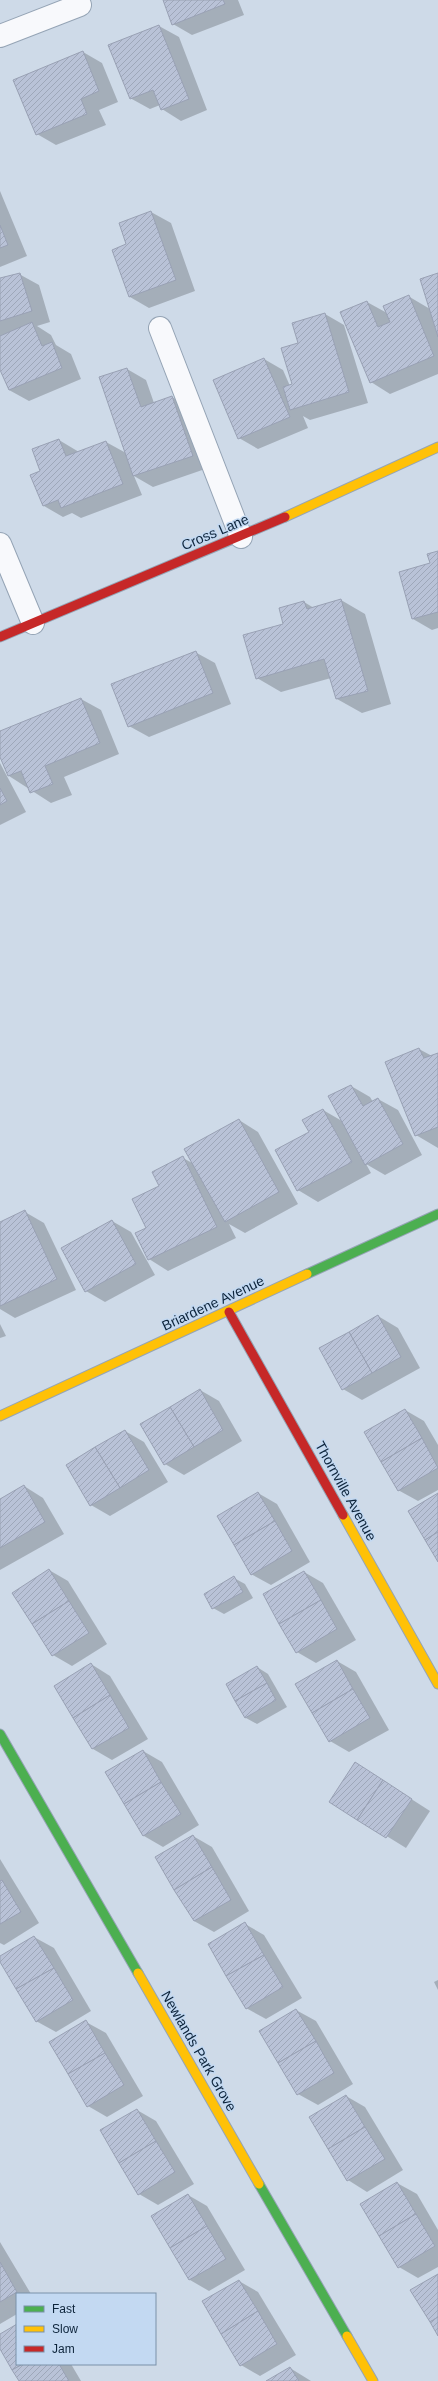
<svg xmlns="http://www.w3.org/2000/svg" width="438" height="2381" font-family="Arial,sans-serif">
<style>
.shadow{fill:#0003}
.building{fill:url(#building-hatch);stroke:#99a1b4}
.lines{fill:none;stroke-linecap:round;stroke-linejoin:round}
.street-casing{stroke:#95a4b5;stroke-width:24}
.fast-casing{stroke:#95a4b5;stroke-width:11}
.slow-casing{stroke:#95a4b5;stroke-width:11}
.jam-casing{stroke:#95a4b5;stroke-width:11}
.street{stroke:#f8f9fc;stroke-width:22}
.fast{stroke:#4caf50;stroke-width:9}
.slow{stroke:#ffc107;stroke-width:9}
.jam{stroke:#c62828;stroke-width:9}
.labels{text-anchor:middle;stroke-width:3;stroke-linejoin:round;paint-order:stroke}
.street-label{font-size:14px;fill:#0d243b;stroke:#c3d9f2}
</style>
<defs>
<pattern id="building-hatch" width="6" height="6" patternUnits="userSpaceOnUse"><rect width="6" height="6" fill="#b9c2d7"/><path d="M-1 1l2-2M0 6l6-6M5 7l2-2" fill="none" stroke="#9ea7b9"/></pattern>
</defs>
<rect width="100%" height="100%" fill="#cedae8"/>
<!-- shadow -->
<g class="shadow">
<polygon points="164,0 238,0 244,15 192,35 173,24"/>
<polygon points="159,26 179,37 207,110 181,121 162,109 160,105 150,109 130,98"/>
<polygon points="83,52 102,63 118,102 99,110 106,125 56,145 37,134"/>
<polygon points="0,191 27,256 0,267"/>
<polygon points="151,212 171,223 195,291 149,308 130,297 113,250 128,245"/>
<polygon points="19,274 39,285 50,322 37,326 51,335 56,345 71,354 81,379 29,401 9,390 0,367 0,279"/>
<polygon points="438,274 438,374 390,394 371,382 367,302 387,313 408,296 430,309"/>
<polygon points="325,314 344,325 368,403 310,420 303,416 308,428 258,449 239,438 264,359 283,370 290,386 293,385 299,344"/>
<polygon points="127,369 146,380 154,403 172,397 191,408 211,467 153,487 134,476 142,495 81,518 72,513 63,517 44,506 31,475 42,472 33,450 59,440 79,452 106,442 126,453"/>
<polygon points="438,552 438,628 432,630 413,619 431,564"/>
<polygon points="341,600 365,614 391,704 362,713 337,699 331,678 281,692 257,678 284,624 304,602 314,608"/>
<polygon points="195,652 215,663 231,704 149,737 129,726"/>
<polygon points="81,699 101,710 119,754 64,777 72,795 51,803 9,776 0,754 0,732"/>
<polygon points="0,763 26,812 0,825"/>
<polygon points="419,1049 432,1056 438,1054 438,1148 416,1135"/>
<polygon points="351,1086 370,1097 373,1102 378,1099 398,1110 422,1155 385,1175 366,1164 371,1173 318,1202 298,1190 277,1150 310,1132 323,1110 342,1121"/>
<polygon points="239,1120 258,1132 298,1204 245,1233 229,1224 236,1238 168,1271 149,1259 148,1228 183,1158 194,1164"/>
<polygon points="25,1212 44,1223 76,1290 15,1318 0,1309 0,1223"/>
<polygon points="112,1221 131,1232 155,1275 105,1302 86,1291"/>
<polygon points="378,1316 398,1328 420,1368 362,1400 343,1389"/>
<polygon points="0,1324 6,1336 0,1338"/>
<polygon points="200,1390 219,1401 242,1441 184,1475 165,1464"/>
<polygon points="405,1410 424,1421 438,1445 438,1490 418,1501 398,1490"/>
<polygon points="125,1431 144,1442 168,1482 110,1516 91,1505"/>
<polygon points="24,1486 43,1498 64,1534 0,1570 0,1500"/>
<polygon points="258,1493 277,1504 310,1562 271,1585 251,1574"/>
<polygon points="49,1570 68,1581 107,1644 72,1666 53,1655"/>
<polygon points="304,1572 323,1583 356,1640 316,1663 297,1652"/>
<polygon points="234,1578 245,1584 253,1598 224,1614 213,1608"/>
<polygon points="337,1661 356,1672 389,1730 349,1752 330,1741"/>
<polygon points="91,1664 110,1676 148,1739 112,1760 93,1749 55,1686"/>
<polygon points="257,1667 268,1674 287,1707 257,1724 246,1718 227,1685"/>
<polygon points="143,1751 162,1762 199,1825 163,1847 144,1836 107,1772"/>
<polygon points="355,1763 430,1811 406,1848 330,1801"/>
<polygon points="193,1836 212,1847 249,1911 214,1932 194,1921"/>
<polygon points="0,1859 39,1923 4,1945 0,1943"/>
<polygon points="245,1924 264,1935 302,1998 266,2019 246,2008"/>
<polygon points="34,1937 54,1948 91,2011 56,2032 36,2021 0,1960 0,1957"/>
<polygon points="438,1980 438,1990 434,1982"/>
<polygon points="296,2010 316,2021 353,2084 318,2105 298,2094"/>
<polygon points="86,2022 106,2033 143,2096 107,2117 88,2106"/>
<polygon points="346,2096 365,2107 403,2170 367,2192 348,2180"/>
<polygon points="137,2110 156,2121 194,2184 158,2205 139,2194"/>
<polygon points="397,2183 417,2194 438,2230 438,2267 418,2278 399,2267"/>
<polygon points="188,2195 207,2206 245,2270 209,2291 190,2280 152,2216"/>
<polygon points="0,2242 31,2294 17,2294 17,2314 0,2324"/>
<polygon points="239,2281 258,2292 296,2355 260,2376 241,2365"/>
<polygon points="17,2325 17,2364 71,2364 81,2381 20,2381 0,2347 0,2335"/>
<polygon points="290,2368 311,2381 268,2381"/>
</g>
<!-- building -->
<g class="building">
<polygon points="163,0 223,0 225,4 172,25"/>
<polygon points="159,25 189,99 161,110 153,90 130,99 108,45"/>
<polygon points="83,51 99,91 81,99 87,114 36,135 13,80"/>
<polygon points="151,211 176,280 129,297 112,250 126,244 119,223"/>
<polygon points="0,225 8,245 0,248"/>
<polygon points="20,273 32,311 0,321 0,278"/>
<polygon points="438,273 438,337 420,279"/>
<polygon points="409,295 434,356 370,383 340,312 367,301 378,327 390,322 383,306"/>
<polygon points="325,313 349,392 290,410 283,387 292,384 281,348 298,343 292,323"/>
<polygon points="32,322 42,346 52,342 62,368 9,390 0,370 0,336"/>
<polygon points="264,358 290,417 238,439 213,380"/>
<polygon points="127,368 141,407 172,396 193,456 133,476 99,377"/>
<polygon points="59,439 66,456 106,441 123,484 61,508 58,500 43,506 30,475 40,471 32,449"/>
<polygon points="438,551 438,612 412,619 399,572 430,563 427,554"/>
<polygon points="341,599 368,691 336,699 324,659 256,679 243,635 283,624 279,608 304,601 307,609"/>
<polygon points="196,651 213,693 128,727 111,684"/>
<polygon points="81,698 100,743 45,766 53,784 30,793 21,771 8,776 0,757 0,731"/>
<polygon points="0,788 7,801 0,805"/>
<polygon points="419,1048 424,1058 438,1053 438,1127 415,1136 385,1062"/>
<polygon points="351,1085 363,1106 378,1098 403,1144 365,1165 328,1096"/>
<polygon points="323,1109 352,1162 297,1191 275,1150 309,1132 302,1120"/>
<polygon points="239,1119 279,1192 225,1222 184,1149"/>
<polygon points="183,1156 217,1227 148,1260 135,1233 146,1228 132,1199 159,1186 152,1172"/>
<polygon points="25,1210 57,1279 0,1306 0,1222"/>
<polygon points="112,1220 136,1264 85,1292 61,1248"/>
<polygon points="378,1315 401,1357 372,1373 349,1332"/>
<polygon points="349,1332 372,1373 342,1390 319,1348"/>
<polygon points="200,1389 223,1430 194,1447 170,1407"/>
<polygon points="170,1407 194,1447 164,1465 140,1424"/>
<polygon points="405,1409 422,1438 381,1462 364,1432"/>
<polygon points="125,1430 149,1470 120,1488 95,1447"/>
<polygon points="422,1438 438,1468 398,1491 381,1462"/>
<polygon points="95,1447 120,1488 90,1506 66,1465"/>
<polygon points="24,1485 45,1522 0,1548 0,1499"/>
<polygon points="258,1492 275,1521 234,1545 217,1516"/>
<polygon points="438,1493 438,1532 425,1540 408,1511"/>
<polygon points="275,1521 292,1551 251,1575 234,1545"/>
<polygon points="438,1532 438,1562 425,1540"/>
<polygon points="49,1569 69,1601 32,1624 12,1593"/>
<polygon points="304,1571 321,1600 279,1624 263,1594"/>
<polygon points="234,1576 243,1592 212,1609 204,1594"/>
<polygon points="321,1600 337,1629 296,1653 279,1624"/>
<polygon points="69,1601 89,1633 52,1656 32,1624"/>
<polygon points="337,1660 353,1689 312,1713 295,1684"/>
<polygon points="91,1663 110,1695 73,1718 54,1686"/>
<polygon points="257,1666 267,1683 235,1701 226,1684"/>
<polygon points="267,1683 276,1700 245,1718 235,1701"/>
<polygon points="353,1689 370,1718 329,1742 312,1713"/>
<polygon points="110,1695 129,1728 92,1749 73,1718"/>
<polygon points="143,1750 161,1782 124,1804 105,1772"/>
<polygon points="355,1762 383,1780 357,1820 329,1802"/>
<polygon points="383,1780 412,1799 386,1838 357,1820"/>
<polygon points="161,1782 181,1814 143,1836 124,1804"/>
<polygon points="193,1835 212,1867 174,1890 155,1857"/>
<polygon points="212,1867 231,1900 194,1921 174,1890"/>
<polygon points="2,1880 21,1912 0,1924 0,1881"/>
<polygon points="245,1922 264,1955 226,1976 208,1944"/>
<polygon points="34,1936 54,1968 16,1989 0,1962 0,1956"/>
<polygon points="264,1955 283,1987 246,2009 226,1976"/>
<polygon points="54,1968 73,2000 36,2022 16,1989"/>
<polygon points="296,2009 316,2041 278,2063 259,2031"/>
<polygon points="86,2020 105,2053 68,2074 49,2042"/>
<polygon points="316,2041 334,2073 297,2095 278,2063"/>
<polygon points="105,2053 124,2085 87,2107 68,2074"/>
<polygon points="346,2095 365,2127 328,2149 309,2117"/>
<polygon points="137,2109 156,2141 119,2163 100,2130"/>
<polygon points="365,2127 385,2159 347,2181 328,2149"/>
<polygon points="156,2141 175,2172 138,2195 119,2163"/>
<polygon points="397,2182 416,2214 379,2236 360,2204"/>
<polygon points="188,2194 207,2226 170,2248 151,2216"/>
<polygon points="416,2214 435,2246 398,2268 379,2236"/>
<polygon points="207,2226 226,2259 189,2280 170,2248"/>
<polygon points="0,2262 17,2292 0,2302"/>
<polygon points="438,2274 438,2317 430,2322 410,2290"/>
<polygon points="239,2280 258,2311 221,2334 202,2301"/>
<polygon points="258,2311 277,2344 240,2366 221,2334"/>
<polygon points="438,2317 438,2336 430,2322"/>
<polygon points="17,2324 17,2364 23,2364 12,2370 0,2349 0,2334"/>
<polygon points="23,2364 59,2364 69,2381 19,2381 12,2370"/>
<polygon points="290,2367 299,2381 266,2381"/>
</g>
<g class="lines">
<defs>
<g id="street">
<polyline points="0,36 80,5"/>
<polyline points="160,328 241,537"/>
<polyline points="0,544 33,623"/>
</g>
<g id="fast">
<polyline points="307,1274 438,1214"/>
<polyline points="0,1734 138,1973"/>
<polyline points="259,2184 347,2336"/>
</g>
<g id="slow">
<polyline points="285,517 438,447"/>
<polyline points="0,1416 307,1274"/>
<polyline points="343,1515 438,1684"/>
<polyline points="138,1973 259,2184"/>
<polyline points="347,2336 373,2381"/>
</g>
<g id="jam">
<polyline points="0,637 285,517"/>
<polyline points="229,1312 343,1515"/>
</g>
</defs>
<!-- street casing -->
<use href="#street" class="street-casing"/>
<!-- fast casing -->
<use href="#fast" class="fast-casing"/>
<!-- slow casing -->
<use href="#slow" class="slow-casing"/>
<!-- jam casing -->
<use href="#jam" class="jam-casing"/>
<!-- street -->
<use href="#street" class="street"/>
<!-- fast -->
<use href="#fast" class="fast"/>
<!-- slow -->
<use href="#slow" class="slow"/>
<!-- jam -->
<use href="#jam" class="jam"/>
</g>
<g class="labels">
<!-- street labels -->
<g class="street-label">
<text transform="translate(215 532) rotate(-23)" y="5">Cross Lane</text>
<text transform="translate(213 1303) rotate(-25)" y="5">Briardene Avenue</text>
<text transform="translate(346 1491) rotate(61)" y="5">Thornville Avenue</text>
<text transform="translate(199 2051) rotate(60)" y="5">Newlands Park Grove</text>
</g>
</g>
<!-- legend -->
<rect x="16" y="2293" width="140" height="72" fill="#c3d9f2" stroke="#7a91a9"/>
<rect x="24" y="2306" width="20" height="6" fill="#4caf50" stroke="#7a91a9"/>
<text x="52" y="2313" font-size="12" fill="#0d243b">Fast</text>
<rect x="24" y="2326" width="20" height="6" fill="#ffc107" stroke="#7a91a9"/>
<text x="52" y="2333" font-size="12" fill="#0d243b">Slow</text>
<rect x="24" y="2346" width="20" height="6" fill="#c62828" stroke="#7a91a9"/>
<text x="52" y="2353" font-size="12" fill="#0d243b">Jam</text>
</svg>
